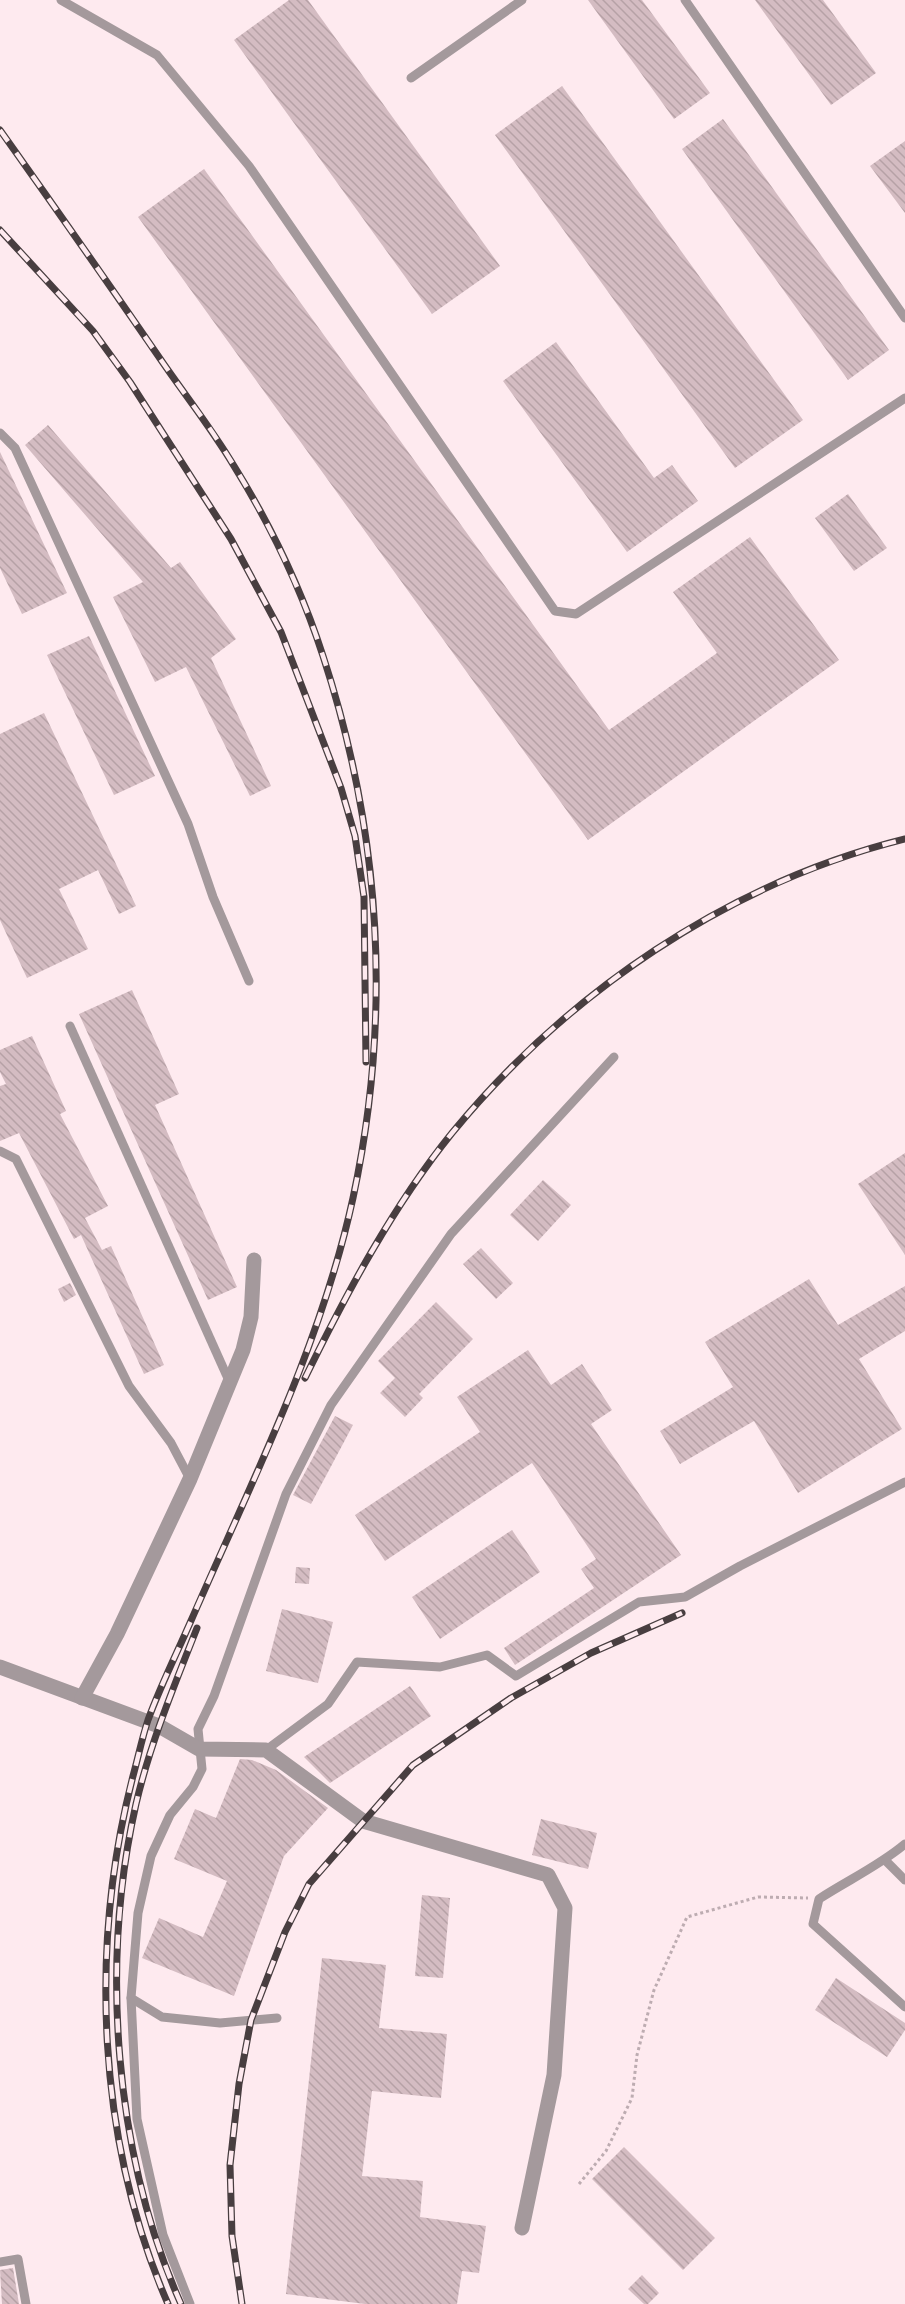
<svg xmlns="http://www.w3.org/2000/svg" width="905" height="2304" font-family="'DM Sans',sans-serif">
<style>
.building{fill:url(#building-back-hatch)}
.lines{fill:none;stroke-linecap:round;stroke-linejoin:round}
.path{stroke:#bdacb1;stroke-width:3;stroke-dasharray:3 3;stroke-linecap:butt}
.lane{stroke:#a4999c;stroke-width:9}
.street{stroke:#a4999c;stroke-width:15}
.rail-casing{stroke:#483e40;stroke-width:7}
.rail{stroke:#feeaef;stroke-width:4.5;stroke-dasharray:14;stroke-linecap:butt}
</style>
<defs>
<pattern id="building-back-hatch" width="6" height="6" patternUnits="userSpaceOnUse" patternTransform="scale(1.5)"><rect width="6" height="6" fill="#d4bcc2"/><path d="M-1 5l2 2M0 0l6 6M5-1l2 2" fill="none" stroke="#b6a1a6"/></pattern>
</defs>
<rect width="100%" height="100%" fill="#feeaef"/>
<!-- building -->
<g class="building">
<polygon points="289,0 308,0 500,266 432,314 234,40"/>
<polygon points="588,0 642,0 710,93 674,119"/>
<polygon points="755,0 823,0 876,73 831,105"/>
<polygon points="562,86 803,420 735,468 495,135"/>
<polygon points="723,119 889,350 848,380 682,149"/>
<polygon points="905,141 905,213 870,166"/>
<polygon points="204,169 609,730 717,653 673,592 750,537 839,660 588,840 138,217"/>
<polygon points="556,342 654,478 672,465 698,501 627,552 503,381"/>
<polygon points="48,425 171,568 180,562 236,639 211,658 271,786 250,796 186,667 155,682 113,597 143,582 25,445"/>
<polygon points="0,452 67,593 22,614 0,568"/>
<polygon points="848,494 887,548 854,571 815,518"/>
<polygon points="89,636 155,776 114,795 47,655"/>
<polygon points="44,713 136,906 119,914 98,870 59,889 88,949 27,978 0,920 0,734"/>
<polygon points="132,990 179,1094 155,1105 237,1287 208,1300 79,1014"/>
<polygon points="32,1036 66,1111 60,1114 108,1206 85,1218 102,1250 111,1246 164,1365 144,1374 81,1235 74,1239 19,1133 0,1141 0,1086 6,1084 0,1072 0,1050"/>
<polygon points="905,1153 905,1255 858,1184"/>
<polygon points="543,1180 571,1205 538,1241 510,1215"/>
<polygon points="481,1248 513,1283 496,1299 463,1264"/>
<polygon points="809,1279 838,1325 905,1286 905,1331 859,1359 902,1429 798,1493 754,1421 680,1464 660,1431 733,1387 705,1342"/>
<polygon points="70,1283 76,1295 64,1302 58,1289"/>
<polygon points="436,1302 473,1339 419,1394 423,1398 405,1417 380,1393 395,1378 378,1361"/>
<polygon points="528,1350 551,1385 582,1364 612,1410 591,1424 681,1555 515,1665 504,1648 594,1588 581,1569 596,1559 532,1463 385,1561 355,1515 480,1432 457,1397"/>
<polygon points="335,1416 353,1425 311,1504 293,1495"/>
<polygon points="512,1530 540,1572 440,1639 412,1597"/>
<polygon points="296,1567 310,1568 309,1584 295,1583"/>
<polygon points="282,1609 333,1622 318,1683 266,1671"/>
<polygon points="410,1686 431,1716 330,1783 304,1757"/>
<polygon points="240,1759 252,1760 276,1770 328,1808 284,1856 234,1996 142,1958 159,1918 203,1937 227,1881 174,1859 195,1809 216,1818"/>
<polygon points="541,1819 597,1833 588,1869 532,1855"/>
<polygon points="422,1895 450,1898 443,1978 415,1976"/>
<polygon points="322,1958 386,1965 379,2028 447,2034 441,2098 372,2091 362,2176 423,2181 420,2217 486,2226 479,2273 462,2271 457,2304 365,2304 286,2294"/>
<polygon points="836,1978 905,2023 905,2030 887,2057 815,2010"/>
<polygon points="624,2147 715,2238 683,2270 592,2179"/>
<polygon points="13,2268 19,2304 2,2304 0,2270"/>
<polygon points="642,2275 659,2293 648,2304 644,2304 628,2289"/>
</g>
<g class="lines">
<!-- path -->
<polyline class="path" points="579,2184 606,2151 632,2098 637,2055 654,1990 687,1917 758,1897 808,1898"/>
<!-- lane -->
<g class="lane">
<polyline points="61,0 157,55 249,166 555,611 576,614 905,398"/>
<polyline points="685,0 905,318"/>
<polyline points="411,78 522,0"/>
<polyline points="0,433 15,448 188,824 213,897 249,981"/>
<polyline points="70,1026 230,1383"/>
<polyline points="0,1151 16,1159 129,1386 171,1443 190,1479"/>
<polyline points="266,1750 328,1704 357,1662 440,1667 487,1655 516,1676 639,1602 685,1597 740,1566 905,1482"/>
<path d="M905 1844C879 1866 848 1880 819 1899L813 1924 905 2007"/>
<polyline points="886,1861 905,1880"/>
<polyline points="131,1998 137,2119 163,2235 190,2304"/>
<polyline points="277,2018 220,2023 162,2017 131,1998 138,1913 151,1856 170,1815 193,1787 202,1769 198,1729 214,1696 286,1494 331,1405 451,1234 614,1057"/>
<polyline points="0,2262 18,2259 26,2304"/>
</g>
<!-- street -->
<g class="street">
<polyline points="0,1667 159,1726 199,1749 266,1750 363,1821 548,1875 565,1908 554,2075 522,2228"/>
<polyline points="82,1698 117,1634 190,1479 243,1350 251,1317 254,1260"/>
</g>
<defs>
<g id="rail">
<path d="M0 130C54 206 108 283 161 360 185 395 212 429 234 466 270 524 302 591 323 656 381 833 392 1016 353 1198 321 1346 250 1485 190 1623 176 1655 160 1687 148 1720 142 1738 138 1758 133 1776 89 1947 97 2141 168 2304"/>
<polyline points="0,230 93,331 130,382 231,539 281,632 341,788 355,836 364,897 366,1062"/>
<path d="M305 1378C346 1294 393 1206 452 1133 567 993 728 883 905 839"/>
<path d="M181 2304C114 2154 100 1964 136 1804 150 1744 174 1686 197 1628"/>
<polyline points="242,2304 232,2236 230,2165 239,2084 251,2020 285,1932 309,1884 413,1765 511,1698 591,1653 682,1613"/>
</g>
</defs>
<!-- rail casing -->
<use href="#rail" class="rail-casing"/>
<!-- rail -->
<use href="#rail" class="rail"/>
</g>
</svg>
